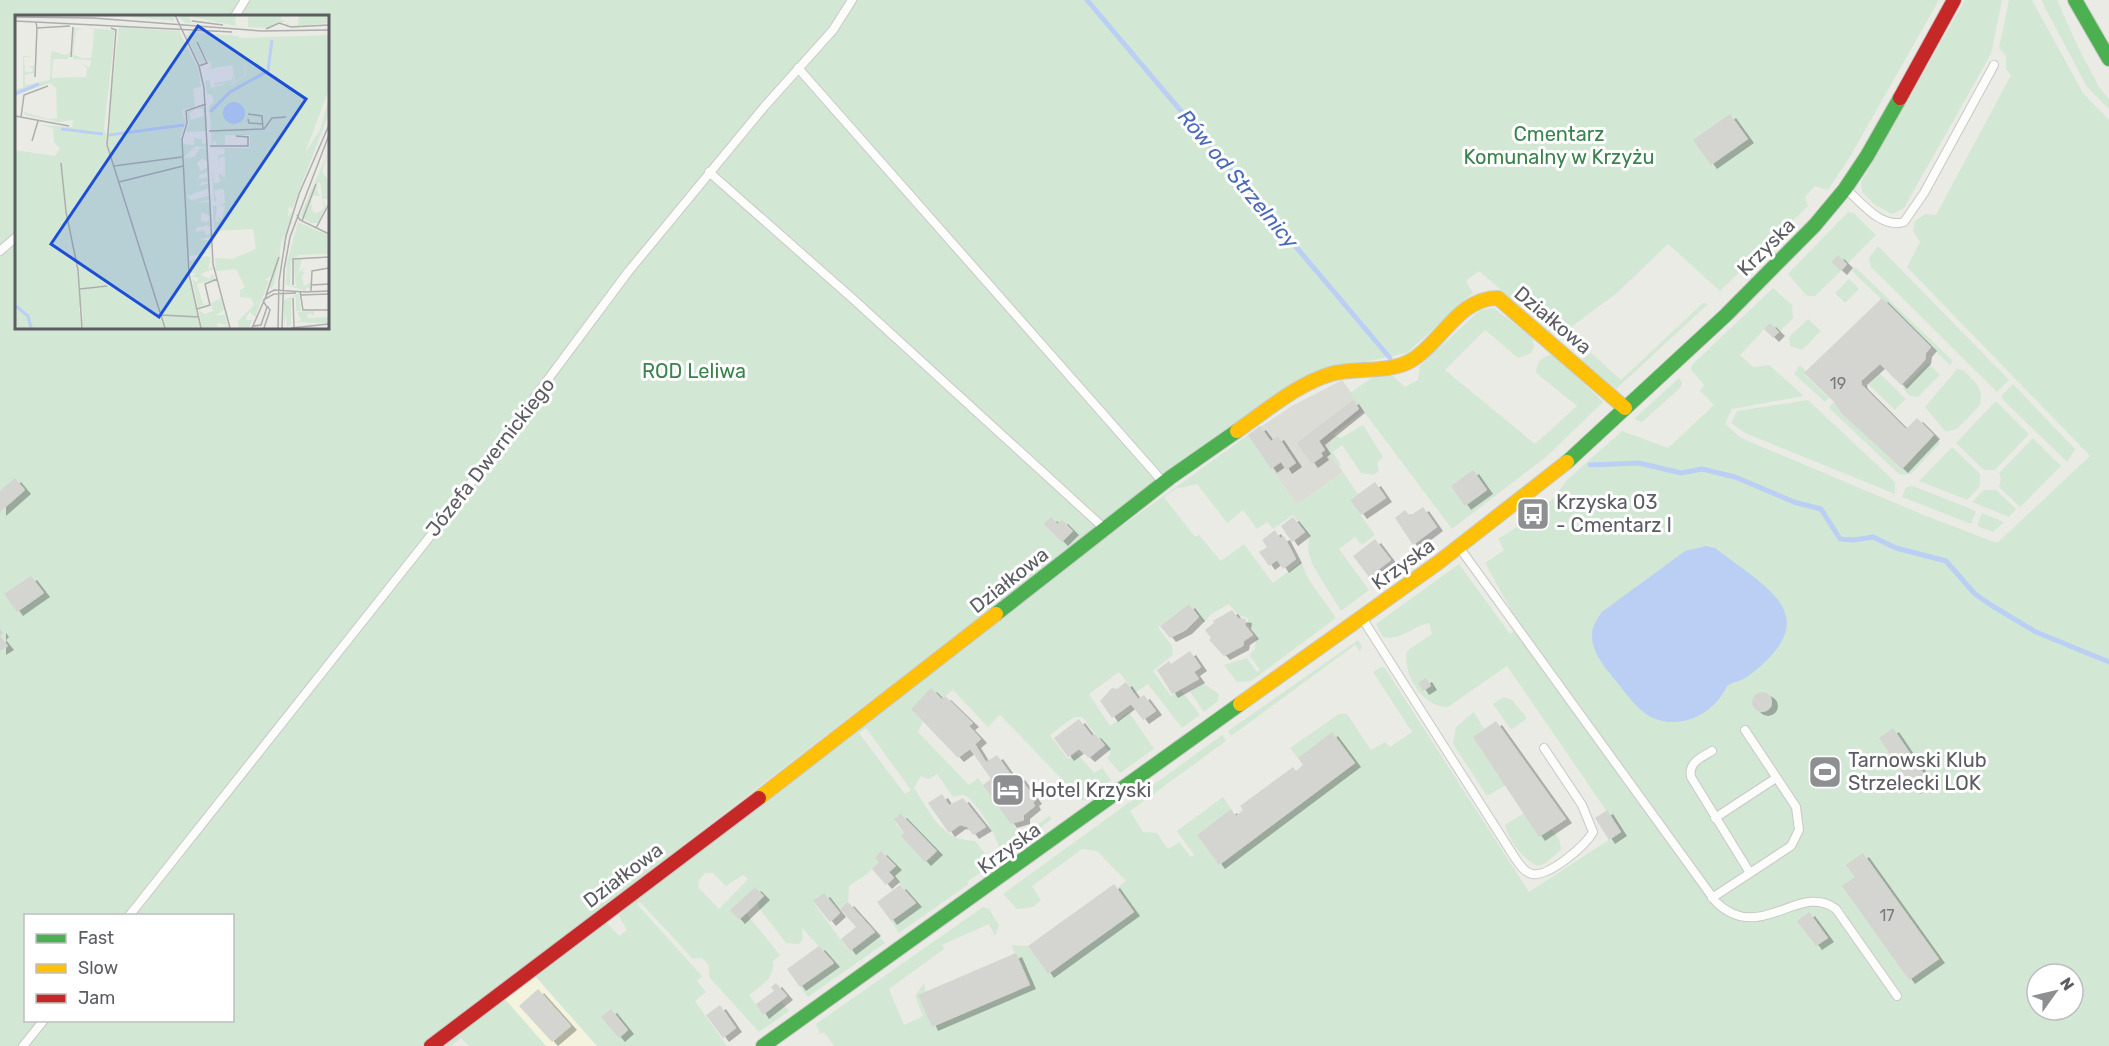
<svg xmlns="http://www.w3.org/2000/svg" width="2109" height="1046" font-family="Rubik,sans-serif">
<style>
.commercial{fill:#f4f4de}
.industrial{fill:#dcdcd6}
.green{fill:#d3e7d5;fill-rule:evenodd}
.water{fill:#bbcff4}
.lines{fill:none;stroke-linecap:round;stroke-linejoin:round}
.stream{stroke:#bbcff4;stroke-width:5}
.building{fill:#d4d4d0;filter:url(#shadow)}
.lane-casing{stroke:#c8c9c7;stroke-width:10}
.fast-casing{stroke:#c8c8c6;stroke-width:16}
.slow-casing{stroke:#c8c8c6;stroke-width:16}
.jam-casing{stroke:#c8c8c6;stroke-width:16}
.lane{stroke:#fcfcfb;stroke-width:8}
.fast{stroke:#4caf50;stroke-width:14}
.slow{stroke:#ffc107;stroke-width:14}
.jam{stroke:#c62828;stroke-width:14}
.labels{text-anchor:middle;stroke-width:6;stroke-linejoin:round;paint-order:stroke}
.number-label{font-size:16px;fill:#7a7b7f}
.park-label{font-size:20px;fill:#3a834d;stroke:#fff}
.street-label{font-size:20px;fill:#5b5d63;stroke:#fff}
.poi-label{font-size:20px;fill:#5b5d63;stroke:#fff;text-anchor:start}
.water-label{font-size:21px;font-style:italic;fill:#4a68bc;stroke:#fff}
.inset-river{fill:none;stroke:#bbcff4;stroke-width:3}
.inset-road{fill:none;stroke:#adaead;stroke-width:1.5}
.view{fill:#1d4ed8;fill-opacity:0.15;stroke:#1d4ed8;stroke-width:3}
.inset-edge{fill:none;stroke:#5b5d63;stroke-width:3}
</style>
<defs>
<filter id="shadow"><feDropShadow dx="6" dy="4" stdDeviation="0" flood-color="#0004"/></filter>
</defs>
<rect width="100%" height="100%" fill="#ebebe5"/>
<!-- commercial -->
<polygon class="commercial" points="535,976 597,1046 546,1046 504,998"/>
<!-- industrial -->
<polygon class="industrial" points="1342,380 1364,411 1333,435 1328,452 1343,472 1297,505 1248,435 1292,406"/>
<!-- green -->
<g class="green">
<path d="M0 0H1939L1851 155 1828 190 1815 186 1805 197 1808 206 1720 291 1668 244 1617 293 1567 330 1569 333 1560 340 1479 271 1466 281 1473 293 1407 353 1335 368 1093 530 421 1046H0ZM16 16H327V327H16ZM26 916H232V1020H26Z"/>
<polygon points="1965,0 2002,0 1991,54 1904,208 1892,214 1874,204 1862,192 1861,182"/>
<path d="M2009 0H2032L2083 93 2109 120V1046H834L824 1032 820 1034 816 1024 983 907 992 910 990 911 999 925 995 936 989 924 942 945 944 949 889 989 904 1025 923 1016 915 996 924 983 932 1027 1029 985 1011 945 1028 946 1048 974 1134 912 1117 888 1126 881 1097 851 1082 849 1032 886 1041 900 1033 907 1017 909 1003 894 1222 735 1226 741 1130 811 1143 832 1157 833 1168 849 1179 842 1191 857 1194 855 1177 831 1223 797 1231 809 1197 835 1220 865 1355 763 1332 733 1298 758 1290 748 1339 714H1347L1371 750 1385 742 1390 747 1412 732 1373 672 1381 667 1385 668 1529 892 1621 832 1507 666 1448 707C1423 708 1402 674 1407 651L1432 634 1429 623C1413 626 1401 641 1383 637L1376 624 1459 564 1510 634 1520 626 1485 563 1504 550 1498 539 1522 524 1553 499 1567 480 1622 431 1668 448 1714 405 1700 391 1704 385 1691 370 1692 365 1773 288 1792 305 1793 318 1779 332 1770 323 1740 355 1753 367 1769 365 1804 396 1732 409 1725 424 1741 438 1926 516 1997 543 2090 456 1907 267 1920 242 1913 231 1915 221 1925 214 1936 215 2011 75 2006 69V56L1999 48ZM2037 974H2073V1010H2037Z"/>
<polygon points="2041,0 2057,0 2077,45 2099,87 2109,99 2109,109 2087,87"/>
<polygon points="1848,212 1854,213 1876,235 1847,264 1838,256 1832,262 1841,271 1815,296 1807,296 1788,274"/>
<polygon points="1878,246 2009,380 1997,392 1871,267 1869,258"/>
<polygon points="1855,267 1953,361 1950,365 1852,271"/>
<polygon points="1849,279 1859,289 1845,303 1835,293"/>
<polygon points="1703,303 1708,304 1616,389 1581,360 1591,353 1621,380"/>
<path d="M1494 308 1532 337 1534 347 1531 353 1518 358 1485 330 1445 370 1535 444 1577 406 1536 373C1537 361 1543 356 1553 354L1603 402 1546 457 1452 529 1350 393 1373 377 1393 376 1405 387 1418 380 1420 366 1480 310Z"/>
<polygon points="1808,319 1821,331 1802,350 1790,346 1789,337"/>
<polygon points="1928,363 1940,375 1918,397 1910,396 1903,388"/>
<polygon points="1800,365 1806,371 1804,374 1829,398 1825,402 1794,374"/>
<path d="M1957 369 1963 370C1974 381 1984 388 1980 405L1957 429 1946 432 1925 407Z"/>
<polygon points="1879,373 1906,399 1895,410 1868,384"/>
<polygon points="1679,378 1682,383 1681,387 1642,422 1634,419"/>
<polygon points="2013,384 2075,449 2067,462 2004,401 2001,396"/>
<polygon points="1808,400 1890,477 1895,483 1895,494 1745,433 1731,423 1737,411"/>
<polygon points="1996,401 2029,434 1995,470 1984,470 1956,443"/>
<polygon points="1833,402 1856,427 1902,469 1934,435 1940,443 1911,474 1900,475 1829,408"/>
<polygon points="1363,425 1383,457 1377,463 1379,471 1373,475 1361,473 1342,445 1333,452 1341,465 1338,467 1328,452 1333,435 1341,438"/>
<path d="M1248 435 1297 505 1343 472 1358 494 1350 500 1375 535 1362 545 1355 537 1339 549 1369 590 1341 611 1313 566 1308 551 1309 537 1293 515 1273 529 1267 522 1257 529 1243 510 1227 523 1197 484 1175 489 1164 497 1195 537 1199 535 1221 561 1244 544 1273 583 1301 562 1309 580 1336 618 1251 681 1237 682 1224 665 1247 658 1257 672 1260 670 1249 655 1255 649 1256 637 1248 624V618L1238 615 1229 604 1211 614 1204 623 1189 604 1158 627 1172 646 1173 655 1153 671 1171 696 1181 690 1200 715 1182 728 1148 684 1135 693 1119 672 1089 694 1110 726 1129 712 1154 749 1120 773 1107 758 1111 754 1082 717H1074L1050 735 1068 759 1077 753 1094 773 1102 768 1111 780 1099 789 1091 788 1094 794 1083 801 1000 715 988 727 953 690 942 699 931 689 911 709 923 721 918 732 969 785 978 778 1022 836 1049 816 1052 819 1009 851 999 849C999 838 974 797 963 795 960 795 956 796 953 797L937 774 929 779 921 776 914 788C932 814 940 840 975 841L989 858V866L967 882 969 884 899 933 891 921 916 902 889 872 895 866 882 852 875 858 879 862 867 874 849 886 848 902 840 909 823 893 813 902 849 951 875 932 885 943 808 997 800 987 833 962 802 928 803 939 799 944 786 943 759 908 757 902 764 896 755 887 730 910 739 920 746 913 780 955 773 961C774 980 763 984 749 995L763 1014 781 1001 789 1011 759 1032 709 977C710 967 709 963 701 958L693 959 640 902 637 904 702 976 697 981 706 992 695 1001 727 1046H597L535 976 606 922 619 936 627 930 617 913 1061 570ZM866 728 911 790 905 794 859 733ZM901 814 936 851 926 861 896 824 895 819ZM705 873H713L726 886 743 875 748 879 719 909 698 887 699 880Z"/>
<polygon points="2033,438 2061,466 2020,507 1999,487 2001,479 1999,473"/>
<polygon points="1952,447 1980,474 1980,486 1967,500 1919,481"/>
<polygon points="1913,486 1976,511 1971,524 1902,497 1906,487"/>
<polygon points="1984,490 1996,490 2016,509 2009,517 1972,502"/>
<polygon points="1982,513 2004,522 1993,532 1977,526"/>
<polygon points="1358,640 1362,647 1360,651 1355,645 1231,736 1228,731"/>
<polygon points="1203,683 1219,694 1218,701 1204,712 1190,692"/>
<polygon points="1503,697 1512,700 1527,718 1511,730 1493,704"/>
<polygon points="1474,712 1484,729 1473,737 1506,785 1487,796 1453,744 1456,727"/>
<path d="M1524 813C1540 821 1561 829 1561 850L1544 864 1537 866C1522 858 1509 842 1505 825Z"/>
<polygon points="504,998 546,1046 469,1046 461,1038 451,1046 440,1046"/>
</g>
<!-- water -->
<path class="water" d="M1706 546 1715 548C1769 590 1828 616 1747 677 1740 682 1733 681 1727 686 1714 714 1681 731 1651 717 1637 710 1626 693 1616 681 1605 667 1591 652 1592 633 1593 625 1597 619 1602 612L1685 551Z"/>
<g class="lines">
<!-- stream -->
<g class="stream">
<polyline points="1087,0 1390,358"/>
<polyline points="1590,465 1639,463 1681,473 1702,469 1735,477 1794,502 1821,509 1840,539 1854,540 1873,537 1896,548 1946,561 1975,594 1991,605 2036,632 2109,662"/>
</g>
</g>
<!-- building -->
<g class="building">
<polygon points="1730,114 1748,139 1711,165 1693,140"/>
<polygon points="1838,255 1847,264 1841,271 1831,262"/>
<polygon points="1882,298 1931,347 1926,353 1925,360 1901,385 1880,364 1861,381 1862,385 1906,429 1917,418 1934,435 1902,469 1841,413 1834,402 1804,373"/>
<polygon points="1770,323 1779,332 1773,338 1764,329"/>
<polygon points="1353,400 1359,409 1319,441 1325,450 1321,453 1323,456 1312,464 1297,443"/>
<polygon points="1260,426 1271,441 1278,436 1296,463 1286,470 1281,462 1271,469 1248,435"/>
<polygon points="1473,470 1487,490 1465,506 1451,486"/>
<polygon points="15,478 25,490 0,512 0,491"/>
<polygon points="1375,482 1386,498 1361,515 1350,500"/>
<polygon points="1423,507 1437,527 1413,545 1395,518 1405,510 1410,516"/>
<polygon points="1051,517 1058,524 1062,520 1073,531 1062,542 1044,524"/>
<polygon points="1293,517 1305,532 1292,542 1281,526"/>
<polygon points="1275,530 1280,538 1284,536 1296,559 1283,569 1277,560 1269,566 1259,552 1267,547 1262,540"/>
<polygon points="1375,539 1391,560 1369,577 1353,556"/>
<polygon points="31,576 44,593 17,612 4,594"/>
<polygon points="1189,604 1199,617 1186,630 1170,638 1160,626"/>
<polygon points="1232,610 1238,618 1246,619 1245,625 1253,635 1244,641 1243,646 1224,656 1209,640 1211,638 1205,630 1214,623 1213,621"/>
<polygon points="0,629 3,633 0,636 8,646 0,651"/>
<polygon points="1190,651 1201,667 1194,672 1199,679 1172,694 1157,670 1169,661 1171,664"/>
<polygon points="1426,678 1431,686 1423,691 1418,683"/>
<polygon points="1126,682 1138,699 1144,695 1156,711 1143,720 1131,704 1112,718 1100,701 1112,688 1117,689"/>
<polygon points="931,688 942,699 945,696 973,723 969,726 981,739 975,744 986,762 997,755 1014,779 1019,776 1036,800 1033,802 1035,806 1024,815 1024,820 1011,824 983,785 991,779 970,749 958,758 911,709"/>
<circle cx="1762" cy="702" r="10"/>
<polygon points="1079,719 1092,736 1095,734 1105,745 1089,758 1079,749 1068,757 1054,738"/>
<polygon points="1496,721 1566,819 1539,837 1473,737"/>
<polygon points="1893,728 1929,781 1914,790 1879,738"/>
<polygon points="1332,732 1355,763 1219,865 1197,835 1231,809 1236,816 1243,810 1240,806 1293,767 1296,771 1303,765 1298,758"/>
<polygon points="942,794 949,805 963,798 986,827 973,835 967,827 960,825 949,833 928,803"/>
<polygon points="1607,810 1621,832 1609,840 1595,818"/>
<polygon points="901,814 937,851 925,862 901,836 904,833 894,819"/>
<polygon points="881,851 896,866 889,872 894,878 886,885 872,869 879,862 875,858"/>
<polygon points="1863,853 1939,959 1909,980 1842,886 1855,877 1846,865"/>
<polygon points="1114,884 1134,912 1048,974 1028,946"/>
<polygon points="900,885 916,903 891,921 877,902"/>
<polygon points="755,887 764,896 739,920 730,910"/>
<polygon points="824,893 840,913 830,922 813,901"/>
<polygon points="848,902 875,932 850,951 841,939 856,927 840,909"/>
<polygon points="1809,912 1828,938 1816,946 1797,921"/>
<polygon points="819,946 834,963 800,987 787,969"/>
<polygon points="1016,953 1030,985 932,1027 918,995"/>
<polygon points="776,983 787,996 763,1015 756,1004 774,991 771,987"/>
<polygon points="538,989 571,1026 552,1042 519,1006"/>
<polygon points="720,1005 736,1028 723,1038 706,1015"/>
<polygon points="611,1009 628,1030 619,1038 601,1017"/>
</g>
<g class="lines">
<defs>
<g id="lane">
<polyline points="235,16 245,0"/>
<polyline points="798,68 1163,482"/>
<polyline points="709,172 852,298 1105,529"/>
<path d="M1846 189C1861 202 1881 229 1904 222L1924 193 1994 65"/>
<polyline points="0,251 16,237"/>
<path d="M1459 547 1716 902C1760 945 1800 881 1836 909L1897 996"/>
<path d="M1362 618 1515 858C1519 864 1524 872 1532 874 1549 877 1585 846 1593 832L1582 805 1544 748"/>
<path d="M1712 751C1702 757 1688 762 1691 777L1750 873"/>
<polyline points="1715,818 1776,778"/>
<polyline points="1712,898 1791,846 1799,830 1796,807 1745,730"/>
<polyline points="129,916 443,520 628,272 764,107 833,30 852,0"/>
<polyline points="23,1046 44,1020"/>
</g>
<g id="fast">
<polyline points="2075,0 2109,59"/>
<polyline points="1567,462 1726,315 1815,225 1845,189 1867,156 1900,98"/>
<polyline points="996,614 1171,477 1237,431"/>
<polyline points="763,1046 1240,704"/>
</g>
<g id="slow">
<path d="M1237 431C1266 411 1297 384 1331 374 1354 367 1390 374 1412 360 1442 342 1458 298 1498 298L1625 408"/>
<polyline points="1240,704 1439,562 1567,462"/>
<polyline points="759,798 996,614"/>
</g>
<g id="jam">
<polyline points="1900,98 1954,0"/>
<polyline points="431,1046 759,798"/>
</g>
</defs>
<!-- lane casing -->
<use href="#lane" class="lane-casing"/>
<!-- fast casing -->
<use href="#fast" class="fast-casing"/>
<!-- slow casing -->
<use href="#slow" class="slow-casing"/>
<!-- jam casing -->
<use href="#jam" class="jam-casing"/>
<!-- lane -->
<use href="#lane" class="lane"/>
<!-- fast -->
<use href="#fast" class="fast"/>
<!-- slow -->
<use href="#slow" class="slow"/>
<!-- jam -->
<use href="#jam" class="jam"/>
</g>
<!-- icons -->
<defs>
<symbol id="bus-square" viewBox="-11 -11 22 22"><rect x="-9" y="-9" width="18" height="18" rx="4" fill="#8d8f90" stroke="#fff"/><path d="M-5-6H5V4H4V6H2V4H-2V6H-4V4H-5ZM-3.5-4V0h7V-4ZM-3.5 1.2v1.5H-2V1.2ZM2 1.2v1.5H3.5V1.2Z" fill="#fff"/></symbol>
<symbol id="stadium-square" viewBox="-11 -11 22 22"><rect x="-9" y="-9" width="18" height="18" rx="4" fill="#8d8f90" stroke="#fff"/><path d="M0-5a6.5 5 0 1 0 0 10a6.5 5 0 1 0 0-10ZM-3.5-1.8h7v3.6h-7Z" fill="#fff"/></symbol>
<symbol id="hotel-square" viewBox="-11 -11 22 22"><rect x="-9" y="-9" width="18" height="18" rx="4" fill="#8d8f90" stroke="#fff"/><path d="M-6-4.5h1.5V1H6V5H4.5V3h-9V5H-6ZM-4 0a1.8 1.8 0 1 1 3.6 0ZM.5 0V-2.5h3Q6-2.5 6 0Z" fill="#fff"/></symbol>
</defs>
<g fill-rule="evenodd">
<use href="#bus-square" x="1514" y="495" width="38" height="38"/>
<use href="#stadium-square" x="1806" y="753" width="38" height="38"/>
<use href="#hotel-square" x="989" y="771" width="38" height="38"/>
</g>
<g class="labels">
<!-- number labels -->
<g class="number-label">
<text x="1838" y="389">19</text>
<text x="1887" y="921">17</text>
</g>
<!-- park labels -->
<g class="park-label">
<text x="1559" y="141">Cmentarz<tspan x="1559" dy="23">Komunalny w Krzyżu</tspan></text>
<text x="694" y="378">ROD Leliwa</text>
</g>
<!-- street labels -->
<g class="street-label">
<text transform="translate(1766 247) rotate(-45)" y="7">Krzyska</text>
<text transform="translate(1553 320) rotate(40)" y="7">Działkowa</text>
<text transform="translate(490 457) rotate(-52)" y="7">Józefa Dwernickiego</text>
<text transform="translate(1403 564) rotate(-36)" y="7">Krzyska</text>
<text transform="translate(1009 580) rotate(-38)" y="7">Działkowa</text>
<text transform="translate(1009 848) rotate(-36)" y="7">Krzyska</text>
<text transform="translate(623 875) rotate(-37)" y="7">Działkowa</text>
</g>
<!-- poi labels -->
<g class="poi-label">
<text x="1556" y="509">Krzyska 03<tspan x="1556" dy="23">- Cmentarz I</tspan></text>
<text x="1848" y="767">Tarnowski Klub<tspan x="1848" dy="23">Strzelecki LOK</tspan></text>
<text x="1031" y="797">Hotel Krzyski</text>
</g>
<!-- water labels -->
<g class="water-label">
<text transform="translate(1238 179) rotate(50)" y="7">Rów od Strzelnicy</text>
</g>
</g>
<!-- overview -->
<g transform="translate(15 15)">
<rect width="314" height="314" fill="#ebebe5"/>
<path d="M158 0 159 6 117 2V0ZM162 0H220L221 11 173 1 177 8H170ZM233 0H266V5L272 6 252 13 233 12ZM284 0H313V8L289 11 271 10 274 5 273 10H283ZM104 12 164 16 183 53 186 71 178 74 180 92 167 95 171 108 166 120 174 258 185 313H68L67 291 64 293 67 313H0V135L40 141 45 134 39 127 38 113 24 110 57 112 58 105 44 107 10 100 9 97 34 104 42 103 41 73 35 68 0 80V75L8 72V41H18L9 42 10 57H17L18 53 12 51H19V58L10 60V70L35 65 36 36 51 40 56 37 53 44H38L37 63 71 62 72 53 66 49 75 52 76 45 59 44 57 41 59 13 68 14 61 15 58 40 68 43H76L78 31 79 14 72 13 100 15 89 114 92 120ZM174 17 225 21 223 23 313 20V77L290 138 305 115 313 86V101L277 194 274 191 273 202 277 196 267 234 269 219 266 227 262 270 263 249 259 271 253 275 256 260 255 261 250 265 254 266 240 302 235 297 232 301 231 305H237L234 313H224L223 306 239 290 236 283 225 282V275L230 272 221 254 201 256 200 243 217 244 241 234 238 214 199 216 198 190 202 191 200 206 205 207 202 202 207 204 210 191 204 190 210 188 209 175 205 174 199 176 202 185 199 187 197 154 199 168 205 167 204 158 210 163V142H205L203 148V140L209 139 210 134 201 133H235V120H210V130H202L200 125 197 130 194 91 199 87 197 80 192 79 190 66 194 65 196 73 215 67 200 70 199 68 217 65V59L219 67 215 71 231 60 229 45 230 60 220 67 217 50 193 54 197 51 180 26 190 47 185 49 171 21ZM191 91 192 116 171 117 174 109 172 97 179 95 174 99 176 105 189 101 188 94H181ZM179 123 187 124V129L193 128V133L180 131 169 143 179 142 185 133 193 134V148L187 143 182 148 186 156 194 152V157L184 160V164L194 162V167H186L185 171 194 168V173L172 181 176 185 194 181V177V185L181 188 195 187V201L186 197V206L193 207 195 203 196 215 193 210 181 213V217L189 215 191 221 196 218V222L184 224 196 226V233L190 234V239L174 241 167 129 179 130ZM313 137 307 157 313 164V184H308L311 193 303 208H296L285 201ZM305 167 309 194 302 198 298 197 296 187 298 180 305 181 301 174 304 172 300 171ZM283 207 313 220V239L284 240 276 245 275 271H281L278 246 287 243 284 257 290 252 287 257H290L287 261 289 271 296 267V274L291 272V276L271 270 272 247ZM191 241 196 243 193 255 197 251 198 254 185 259 194 264 198 259 200 264 182 269 188 289 194 288 183 292 177 264 182 267 184 263 177 262 181 258H175L174 246ZM284 278 286 296H281V282H276V309L272 313 271 297 269 313V285ZM206 283 209 295 201 300H210L212 310 202 308 203 312 213 311 214 313H187L184 295 189 299 198 296 196 288ZM299 296V301L294 298 292 303 313 302V309L282 307 286 305 282 297Z" fill="#d3e7d5" fill-rule="evenodd"/>
<path d="M208 98a11 11 0 1 1 22 0a11 11 0 1 1-22 0Z" fill="#bbcff4"/>
<path class="inset-river" d="M0 79 24 69M195 97 215 77 253 56 257 25M46 114 88 119M94 120 169 110M1 291 13 301 16 313"/>
<path class="inset-road" d="M160 0 184 51 189 73 198 249 215 313M0 2 78 3 247 16 314 15M0 6 217 17M177 6 208 10M21 7 22 13 55 11M96 13 101 15 92 130 150 313M251 14 264 8 276 12 314 10M182 27 192 48 184 51M56 42 58 12M20 62 22 12M233 99 247 101 248 114M0 101 54 111M6 102 9 80 33 71M233 104 234 108 248 109M194 116 249 114 257 103 271 102M17 126 23 106M195 131H233V122L221 121M46 148 51 197 63 255 67 313M99 151 167 142M104 167 168 151M282 200 285 205 314 219M287 206 301 169M301 213 314 189M278 270V244L314 242M296 270 314 269M65 274 92 271M285 276 288 295H314M296 276 297 256 314 253M289 277 314 276M251 280 264 242M286 280 314 279M278 283 279 313M248 285 259 279 281 278M182 294 195 290 190 269 202 264M146 300 184 302M238 311 246 310 252 292 248 286M186 313 174 259 167 124 172 108 171 96 191 89M237 313 252 279 259 275 290 277M249 313 255 295 252 291M263 313 264 266 271 221 284 179 314 110M267 313 269 255 275 222 314 120M276 313 314 309"/>
<path class="view" d="M183 11 291 84 144 302 36 229Z"/>
<rect width="314" height="314" class="inset-edge"/>
</g>
<!-- legend -->
<rect x="24" y="914" width="210" height="108" fill="#ffffff" stroke="#bdbec1" stroke-width="1.5"/>
<rect x="36" y="934" width="30" height="9" fill="#4caf50" stroke="#bdbec1" stroke-width="1.5"/>
<text x="78" y="944" font-size="18" fill="#5b5d63">Fast</text>
<rect x="36" y="964" width="30" height="9" fill="#ffc107" stroke="#bdbec1" stroke-width="1.5"/>
<text x="78" y="974" font-size="18" fill="#5b5d63">Slow</text>
<rect x="36" y="994" width="30" height="9" fill="#c62828" stroke="#bdbec1" stroke-width="1.5"/>
<text x="78" y="1004" font-size="18" fill="#5b5d63">Jam</text>
<!-- north arrow -->
<g transform="translate(2055 992) rotate(56)"><circle r="28" fill="#ffffff" stroke="#bdbec1" stroke-width="1.5"/>
<path d="M0-4.5L10 22L0 15L-10 22Z" fill="#8d8f90"/>
<text y="-9" font-size="16" font-weight="bold" text-anchor="middle" fill="#5b5d63">N</text>
</g>
</svg>
